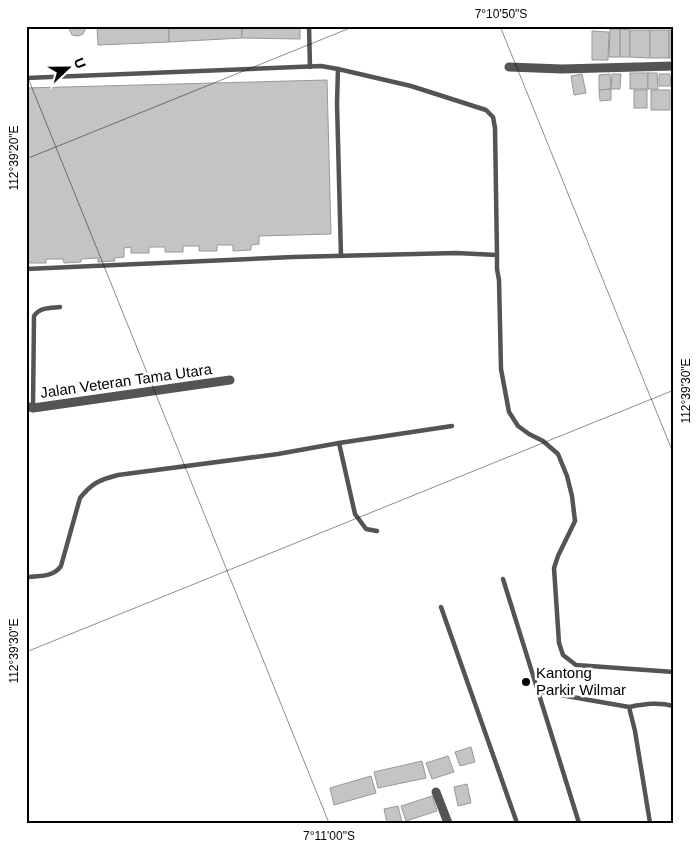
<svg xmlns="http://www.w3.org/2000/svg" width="700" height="849" font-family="Arial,sans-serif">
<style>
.building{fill:#c4c4c4;stroke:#989898}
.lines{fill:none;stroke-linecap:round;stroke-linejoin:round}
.lane{stroke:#545454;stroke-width:4.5}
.street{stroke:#545454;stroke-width:9}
.ticks{fill:none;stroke:#000;stroke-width:1;stroke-opacity:0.45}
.poi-dot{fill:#000;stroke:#fff;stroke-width:2}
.labels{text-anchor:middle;stroke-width:5;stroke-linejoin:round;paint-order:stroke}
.street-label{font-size:15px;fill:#000;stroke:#fff}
.poi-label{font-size:15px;fill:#000;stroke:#fff;text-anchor:start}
.neatline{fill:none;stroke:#000;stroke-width:2}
.ticks-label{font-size:12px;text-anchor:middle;fill:#000}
</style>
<rect width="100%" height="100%" fill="#fff"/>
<!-- building -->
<g class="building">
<polygon points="69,26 86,26 86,28 83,34 78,36 72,35 69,29"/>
<polygon points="97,26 169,26 169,42 98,45"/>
<polygon points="169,26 242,26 242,38 169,42"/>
<polygon points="242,26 300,26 300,39 242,38"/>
<polygon points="610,29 620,29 620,57 609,57"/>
<polygon points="620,29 630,30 630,57 620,57"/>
<polygon points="630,30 650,30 650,58 630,57"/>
<rect x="650" y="30" width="19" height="28"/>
<rect x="669" y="30" width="5" height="28"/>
<polygon points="592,31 609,32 608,60 592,60"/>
<rect x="630" y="73" width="18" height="16"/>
<polygon points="648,73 657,73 658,89 648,89"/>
<polygon points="582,74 586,93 574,95 571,76"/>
<polygon points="610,74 611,89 599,90 599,75"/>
<polygon points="612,74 621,74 620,89 611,89"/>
<polygon points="659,74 670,74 671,86 659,86"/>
<polygon points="327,80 331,234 259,236 259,244 251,245 251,250 233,251 233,245 217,245 217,251 199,251 199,246 183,246 183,252 165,252 165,247 149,247 149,253 131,253 131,247 124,248 124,257 114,258 115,261 98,262 98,258 81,259 81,262 64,263 63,259 46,259 46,263 29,263 29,260 26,260 26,88"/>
<polygon points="611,89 611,100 600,101 599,90"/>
<rect x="634" y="90" width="13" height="18"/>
<rect x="651" y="90" width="19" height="20"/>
<polygon points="471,747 475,762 460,766 455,752"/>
<polygon points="448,756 454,772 432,779 426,763"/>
<polygon points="422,761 426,778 378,788 374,772"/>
<polygon points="371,776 376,793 334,805 330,788"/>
<polygon points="467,784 471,803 458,806 454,787"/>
<polygon points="432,796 437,811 406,821 401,806"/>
<polygon points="398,806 402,822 387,823 384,809"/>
</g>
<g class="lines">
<!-- lane -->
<g class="lane">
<polyline points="309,26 310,67"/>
<polyline points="338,69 411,86 486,110 493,117 495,128 497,255"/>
<polyline points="26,78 321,66 338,69 337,103 341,256"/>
<polyline points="26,269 293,257 456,253 497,255 497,269 499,280 501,369 509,412 518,426 529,434 543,441 558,454 567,476 572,496 575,521 558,556 554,568 559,643 563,655 576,665 674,672"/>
<path d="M33 408 34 316C40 307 50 308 60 307"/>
<polyline points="339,443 355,514 366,529 377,531"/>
<path d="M26 577C39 576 54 577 61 566L80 498C92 483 99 480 118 475L278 454 339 443 452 426"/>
<polyline points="503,579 579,823"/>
<polyline points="441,607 517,823"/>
<polyline points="538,691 629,707 635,731 650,823"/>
<path d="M629 707C646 704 657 702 674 706"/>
</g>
<!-- street -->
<g class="street">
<polyline points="509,67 562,69 674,66"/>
<polyline points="26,406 33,408 230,380"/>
<polyline points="436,792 448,823"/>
</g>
</g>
<!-- ticks -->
<path class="ticks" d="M500 26 674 455M26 73 329 823M26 159 355 26M26 652 674 390"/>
<!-- markers -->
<circle class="poi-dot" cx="526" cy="682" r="5"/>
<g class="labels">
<!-- street labels -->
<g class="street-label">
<text transform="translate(126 381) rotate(-8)" y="5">Jalan Veteran Tama Utara</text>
</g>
<!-- poi labels -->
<g class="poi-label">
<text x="536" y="678">Kantong<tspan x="536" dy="17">Parkir Wilmar</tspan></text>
</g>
</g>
<!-- border -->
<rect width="700" height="849" fill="none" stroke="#ffffff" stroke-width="55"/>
<!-- north arrow -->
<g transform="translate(68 68) rotate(68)" stroke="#ffffff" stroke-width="4" paint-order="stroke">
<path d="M0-4L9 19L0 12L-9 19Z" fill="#000000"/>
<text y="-8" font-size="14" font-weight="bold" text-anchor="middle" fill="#000000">U</text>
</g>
<rect x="28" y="28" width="644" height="794" class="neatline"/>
<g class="ticks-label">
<text x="501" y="18">7°10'50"S</text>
<text transform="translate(14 158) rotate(-90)" y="4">112°39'20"E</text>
<text transform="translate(686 391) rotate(-90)" y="4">112°39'30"E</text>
<text transform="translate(14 651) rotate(-90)" y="4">112°39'30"E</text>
<text x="329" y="840">7°11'00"S</text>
</g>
</svg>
